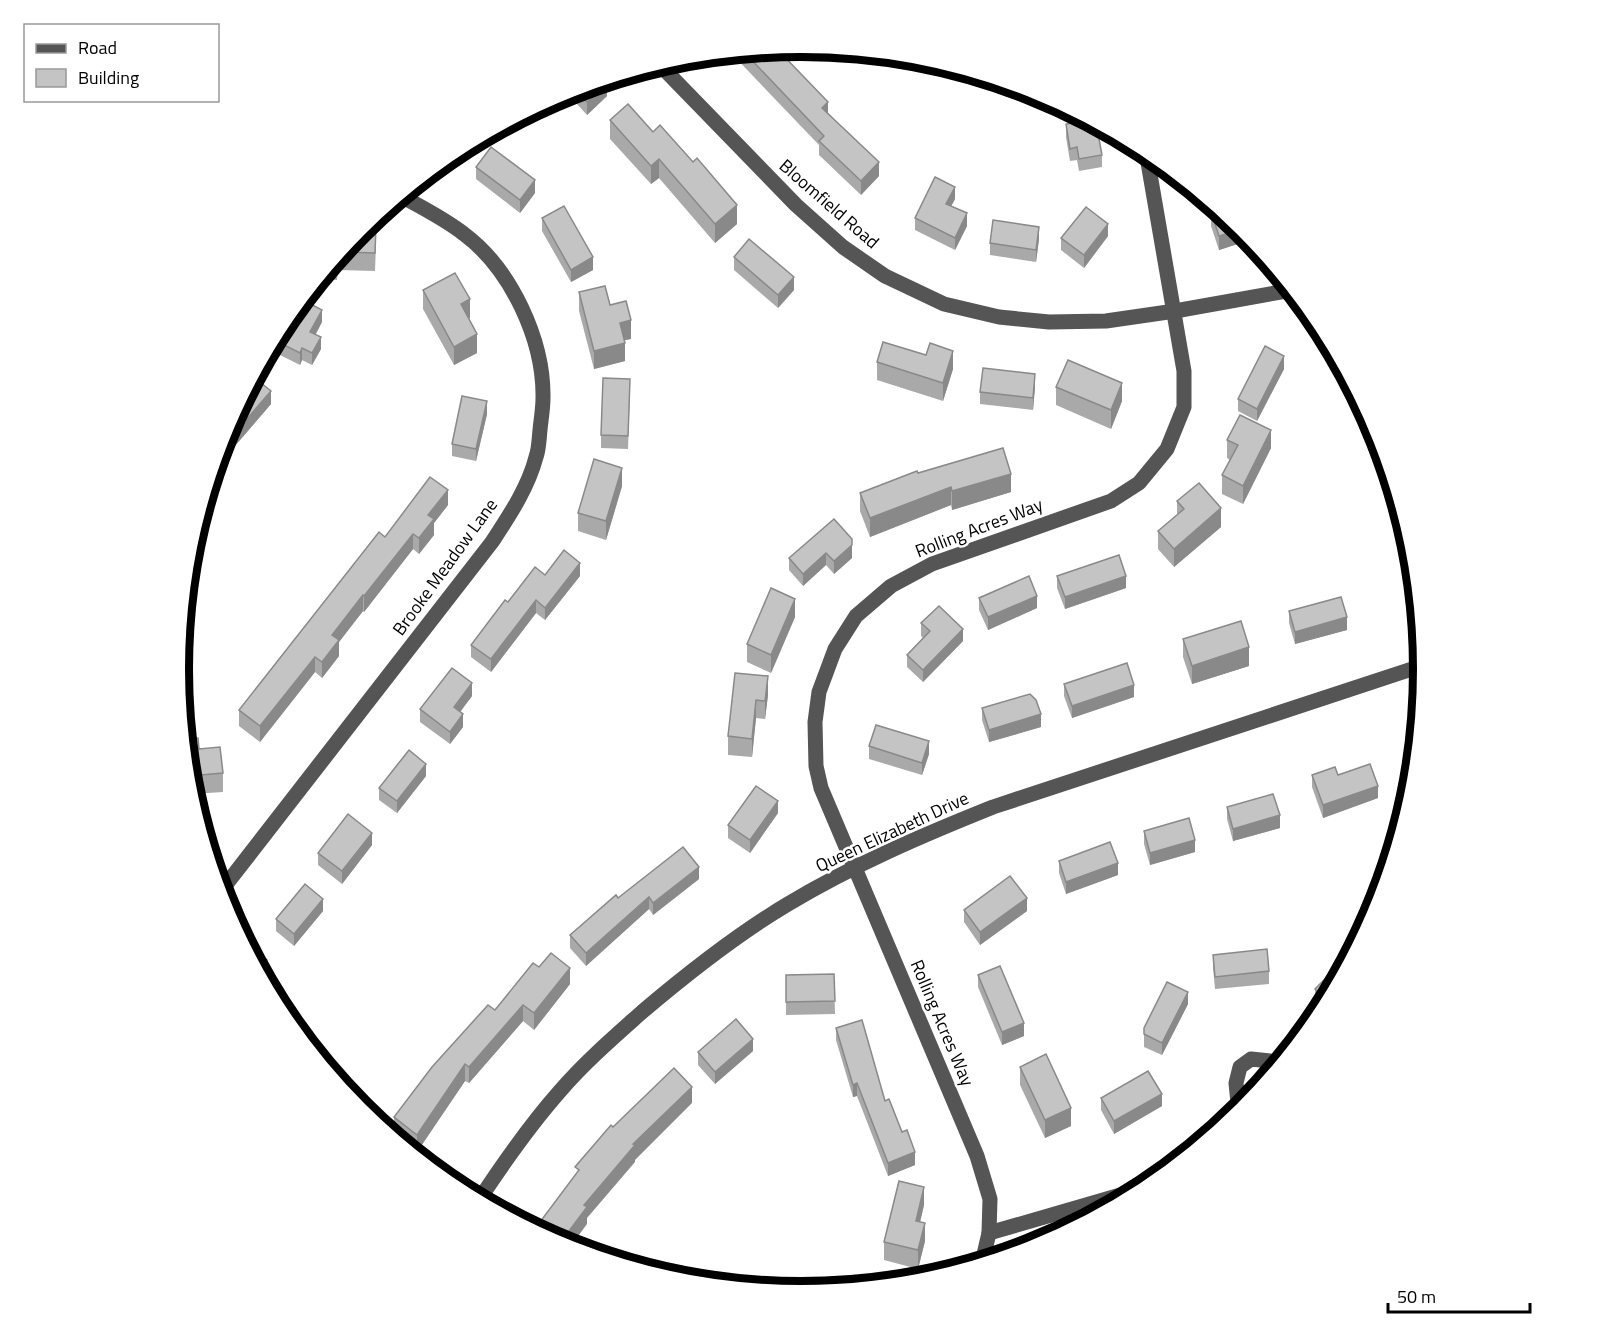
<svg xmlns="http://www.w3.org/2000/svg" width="1604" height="1339" font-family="'Titillium Web',sans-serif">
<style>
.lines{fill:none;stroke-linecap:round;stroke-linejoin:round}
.minor{stroke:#555;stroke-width:15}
.wall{fill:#a9a9a9}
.shaded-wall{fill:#898989}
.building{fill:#c4c4c4;stroke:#898989;stroke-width:1.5}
.labels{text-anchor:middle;stroke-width:5;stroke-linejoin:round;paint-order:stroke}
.street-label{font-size:18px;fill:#000;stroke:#fff}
.rim{fill:none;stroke:#000;stroke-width:8}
</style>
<rect width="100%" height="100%" fill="#fff"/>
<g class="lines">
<!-- minor -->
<g class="minor">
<polyline points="660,65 796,205 843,247 885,276 944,304 999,317 1049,322 1106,321 1175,311 1292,290"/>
<path d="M221 891 492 542C509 516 528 488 536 457 539 449 539 439 540 430 541 419 543 409 543 398 544 340 511 269 464 234 445 219 423 208 401 196"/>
<polyline points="1239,1113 1236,1083 1240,1067 1251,1059 1270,1061 1278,1067"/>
<path d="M479 1200C504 1162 530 1125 560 1091 585 1062 614 1037 642 1012 688 973 736 935 788 904 853 865 923 835 993 807L1424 665"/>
<polyline points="989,1233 1148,1187"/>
<polyline points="982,1263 989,1233 990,1199 977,1156 821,788 816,766 815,722 819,692 835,649 856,616 891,586 932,564 1111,501 1139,483 1167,449 1184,407 1184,371 1146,151"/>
</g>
</g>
<!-- wall -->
<g class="wall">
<polygon points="777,49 879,176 861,195 819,155 819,145 731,53"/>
<polygon points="605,81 607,96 587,115 567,93"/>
<polygon points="628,104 737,224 715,243 659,178 651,184 610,139 610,120"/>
<polygon points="1066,124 1102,155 1102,167 1079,171 1077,160 1070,161 1066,137"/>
<polygon points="476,167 535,193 520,213 476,179"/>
<polygon points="955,199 951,206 967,226 955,250 915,230 915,218"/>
<polygon points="1207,200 1243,229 1247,234 1247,241 1219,250 1211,226 1211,213"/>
<polygon points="542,218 593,270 571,282 542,231"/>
<polygon points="362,229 376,244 375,271 338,270 337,280 320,279"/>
<polygon points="1108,236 1084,268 1061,250 1061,238"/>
<polygon points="1039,239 1036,262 990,255 990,243"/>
<polygon points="734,257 794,290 778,308 734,270"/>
<polygon points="423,290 470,318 469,318 477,353 454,365 423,309"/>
<polygon points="579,292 610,305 631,339 624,340 625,361 594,369 579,311"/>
<polygon points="322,322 316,334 321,349 312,365 302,360 300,365 278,354 278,342"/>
<polygon points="926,355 953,369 943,401 877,380 877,362"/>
<polygon points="1284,369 1257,421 1238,411 1238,399"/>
<polygon points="255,378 271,404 234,447 224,438 227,431"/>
<polygon points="1035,387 1033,410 980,404 980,392"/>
<polygon points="1056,387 1122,401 1111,429 1056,405"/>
<polygon points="630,391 628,449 601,448 601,435"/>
<polygon points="487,414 476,461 452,456 452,444"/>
<polygon points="1227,440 1271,448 1243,504 1222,494 1222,475 1230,460 1227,458"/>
<polygon points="918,473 1011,492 952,510 951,505 870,537 860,511 860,493"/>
<polygon points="622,486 606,540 578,531 578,513"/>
<polygon points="1177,501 1221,527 1174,567 1158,549 1158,531 1177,515"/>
<polygon points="448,505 434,523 434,535 419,554 413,549 364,612 363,611 339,642 339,656 322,678 315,672 260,742 239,726 239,710 385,537"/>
<polygon points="852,545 852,558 834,574 826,565 803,586 789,570 789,558"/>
<polygon points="545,575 580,576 545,620 536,613 491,672 471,657 471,645 508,602"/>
<polygon points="1057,576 1126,588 1065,609 1057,588"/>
<polygon points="979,598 1037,608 988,630 979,610"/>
<polygon points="1289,611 1347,630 1295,644 1289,623"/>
<polygon points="795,617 771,673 747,662 747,644"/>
<polygon points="921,623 963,641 923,682 907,667 907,655 923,638 921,636"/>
<polygon points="1183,639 1249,666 1192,684 1183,657"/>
<polygon points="735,673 768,695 765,719 756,718 752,757 728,755 728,736"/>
<polygon points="1064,684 1134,697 1072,718 1064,696"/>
<polygon points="472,696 460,712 463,727 450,744 420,722 420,709"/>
<polygon points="982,708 1041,727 989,742 982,720"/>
<polygon points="1418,736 1412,767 1408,751 1408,738"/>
<polygon points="186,740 199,749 223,773 223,792 192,794"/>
<polygon points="869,746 929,754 922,775 869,759"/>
<polygon points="1312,775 1338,775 1378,798 1323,818 1312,787"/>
<polygon points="426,776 397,813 379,800 379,788"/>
<polygon points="1227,807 1280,828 1233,841 1227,819"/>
<polygon points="778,813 750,853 728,838 728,825"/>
<polygon points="1144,831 1195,852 1150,865 1144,844"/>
<polygon points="372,845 342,884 318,865 318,853"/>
<polygon points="1059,861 1118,875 1066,894 1059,873"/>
<polygon points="699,879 653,915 649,909 586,966 570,948 570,935 618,898"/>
<polygon points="964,910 1027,911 980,945 964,922"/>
<polygon points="323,911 294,946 276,931 276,919"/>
<polygon points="1213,955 1269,971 1269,984 1215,989 1213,967"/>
<polygon points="539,967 570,984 534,1030 523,1021 469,1083 465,1081 417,1152 394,1134 394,1117 495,1010"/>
<polygon points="834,974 835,1014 786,1015 786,975"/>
<polygon points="978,975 1024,1036 1002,1045 978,987"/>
<polygon points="1338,983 1323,1010 1315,1002 1315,989"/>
<polygon points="1188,1004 1162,1055 1144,1047 1144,1028"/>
<polygon points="836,1028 885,1101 915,1165 888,1176 857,1096 853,1097 836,1040"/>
<polygon points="753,1051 715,1084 698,1065 698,1052"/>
<polygon points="1020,1067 1071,1126 1045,1138 1020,1085"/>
<polygon points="1101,1098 1162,1106 1114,1134 1101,1110"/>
<polygon points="924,1205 920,1222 925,1241 918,1269 884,1260 884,1242"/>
</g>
<!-- shaded-wall -->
<g class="shaded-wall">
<polygon points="607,83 607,96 587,115 587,102"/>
<polygon points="828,102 828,116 822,108"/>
<polygon points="659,159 659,178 651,184 651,166"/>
<polygon points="879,162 879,176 861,195 861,181"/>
<polygon points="535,180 535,193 520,213 520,200"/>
<polygon points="955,187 955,199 946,216 946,204"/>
<polygon points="737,205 737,224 715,243 715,224"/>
<polygon points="967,213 967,226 955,250 955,238"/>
<polygon points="1108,224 1108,236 1084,268 1084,255"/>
<polygon points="1039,227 1039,239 1036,262 1036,250"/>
<polygon points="1242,229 1247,234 1247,241 1219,250 1219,236"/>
<polygon points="593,257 593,270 571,282 571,270"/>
<polygon points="794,277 794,290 778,308 778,295"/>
<polygon points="470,299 470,318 461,322 461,304"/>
<polygon points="322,310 322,322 310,344 310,332"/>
<polygon points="631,320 631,339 620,341 620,323"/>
<polygon points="477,334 477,353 454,365 454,347"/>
<polygon points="321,337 321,349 312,365 312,353"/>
<polygon points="625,343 625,361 594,369 594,351"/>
<polygon points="302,348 302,360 300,365 300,353"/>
<polygon points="953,351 953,369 943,401 943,383"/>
<polygon points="1284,356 1284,369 1257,421 1257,409"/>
<polygon points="1035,374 1035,387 1033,410 1033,398"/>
<polygon points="1122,383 1122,401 1111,429 1111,410"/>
<polygon points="271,391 271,404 234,447 234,434"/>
<polygon points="487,401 487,414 476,461 476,449"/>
<polygon points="1271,430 1271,448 1243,504 1243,486"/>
<polygon points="622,468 622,486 606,540 606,521"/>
<polygon points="1011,474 1011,492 952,510 952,491"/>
<polygon points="951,487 951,505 870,537 870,518"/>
<polygon points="448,490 448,505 434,523 434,535 419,554 419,538 428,515"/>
<polygon points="1221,508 1221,527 1174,567 1174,549"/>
<polygon points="413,534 413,549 364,612 364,596"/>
<polygon points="852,545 852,558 834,574 834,561"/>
<polygon points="826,553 826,565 803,586 803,574"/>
<polygon points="580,563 580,576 545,620 545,608"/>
<polygon points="1126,576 1126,588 1065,609 1065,597"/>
<polygon points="363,595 363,611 339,642 339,656 322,678 322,662 332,635"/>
<polygon points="1037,596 1037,608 988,630 988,617"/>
<polygon points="795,599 795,617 771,673 771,655"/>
<polygon points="536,600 536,613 491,672 491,659"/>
<polygon points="1347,617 1347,630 1295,644 1295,632"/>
<polygon points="963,629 963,641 923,682 923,670"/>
<polygon points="1249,647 1249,666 1192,684 1192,666"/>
<polygon points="315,657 315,672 260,742 260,726"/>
<polygon points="768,676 768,695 765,719 765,701"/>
<polygon points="472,683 472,696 454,720 454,707"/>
<polygon points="1134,685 1134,697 1072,718 1072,706"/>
<polygon points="756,700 756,718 752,757 752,739"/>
<polygon points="463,714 463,727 450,744 450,732"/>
<polygon points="1041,714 1041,727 989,742 989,730"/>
<polygon points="929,741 929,754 922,775 922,763"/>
<polygon points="1417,754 1415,766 1412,767 1412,755"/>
<polygon points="426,764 426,776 397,813 397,801"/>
<polygon points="1378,786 1378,798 1323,818 1323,805"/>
<polygon points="778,801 778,813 750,853 750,840"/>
<polygon points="1280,815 1280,828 1233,841 1233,829"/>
<polygon points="372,833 372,845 342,884 342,871"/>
<polygon points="1195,840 1195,852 1150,865 1150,853"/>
<polygon points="1118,863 1118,875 1066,894 1066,882"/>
<polygon points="699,867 699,879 653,915 653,903"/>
<polygon points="649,897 649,909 586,966 586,953"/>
<polygon points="1027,898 1027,911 980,945 980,932"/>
<polygon points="323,899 323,911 294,946 294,934"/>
<polygon points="267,960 267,972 263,977 259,969"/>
<polygon points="570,968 570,984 534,1030 534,1013"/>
<polygon points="1188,992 1188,1004 1162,1055 1162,1043"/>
<polygon points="523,1005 523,1021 469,1083 469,1067"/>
<polygon points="1024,1023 1024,1036 1002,1045 1002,1032"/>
<polygon points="753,1039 753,1051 715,1084 715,1072"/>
<polygon points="465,1064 465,1081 417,1152 417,1135"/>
<polygon points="857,1083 857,1096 853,1097 853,1085"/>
<polygon points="692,1087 692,1103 635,1160 635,1162 587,1218 587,1224 570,1247 560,1243 584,1205 633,1144"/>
<polygon points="1162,1094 1162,1106 1114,1134 1114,1121"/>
<polygon points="1071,1108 1071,1126 1045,1138 1045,1120"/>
<polygon points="915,1152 915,1165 888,1176 888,1163"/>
<polygon points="924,1187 924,1205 916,1239 916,1221"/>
<polygon points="925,1223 925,1241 918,1269 918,1250"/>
</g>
<!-- building -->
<g class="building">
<polygon points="777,49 828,102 822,108 879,162 861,181 819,141 824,136 744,52"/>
<polygon points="605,81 607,83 587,102 576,90"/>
<polygon points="628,104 653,132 660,125 693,162 697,158 737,205 715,224 659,159 651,166 610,120"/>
<polygon points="1089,120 1096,123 1102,155 1079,159 1077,147 1070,149 1066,124"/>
<polygon points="491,147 535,180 520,200 476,167"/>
<polygon points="935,177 955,187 946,204 967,213 955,238 915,218"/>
<polygon points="1213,205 1242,229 1219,236 1211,212 1215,211"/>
<polygon points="564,206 593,257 571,270 542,218"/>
<polygon points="1086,207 1108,224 1084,255 1061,238"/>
<polygon points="993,220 1039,227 1036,250 990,243"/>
<polygon points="365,226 376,226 375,253 343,252 362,229"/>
<polygon points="749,239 794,277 778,295 734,257"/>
<polygon points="455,273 470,299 461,304 477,334 454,347 423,290"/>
<polygon points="605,286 610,305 626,301 631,320 620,323 625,343 594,351 579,292"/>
<polygon points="303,300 322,310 310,332 321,337 312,353 302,348 300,353 278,342 295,310"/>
<polygon points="883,342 926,355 930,343 953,351 943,383 877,362"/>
<polygon points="1265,346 1284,356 1257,409 1238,399"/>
<polygon points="1068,360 1122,383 1111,410 1056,387"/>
<polygon points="983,368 1035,374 1033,398 980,392"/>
<polygon points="255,378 271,391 234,434 228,429"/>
<polygon points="603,378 630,379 628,436 601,435"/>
<polygon points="462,396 487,401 476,449 452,444"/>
<polygon points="1240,415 1271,430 1243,486 1222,475 1238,445 1227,440"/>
<polygon points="1003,448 1011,474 952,491 951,487 870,518 860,493 917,471 918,473"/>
<polygon points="594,459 622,468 606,521 578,513"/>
<polygon points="430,477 448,490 428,515 434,519 419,538 413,534 364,596 363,595 332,635 339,640 322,662 315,657 260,726 239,710 379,532 385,537"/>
<polygon points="1199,483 1221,508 1174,549 1158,531 1184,509 1177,501"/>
<polygon points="834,519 852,539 852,545 834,561 826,553 803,574 789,558"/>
<polygon points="564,550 580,563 545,608 536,600 491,659 471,645 505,600 508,602 535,567 545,575"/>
<polygon points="1119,555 1126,576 1065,597 1057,576"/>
<polygon points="1029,576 1037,596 988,617 979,598"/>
<polygon points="771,588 795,599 771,655 747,644"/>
<polygon points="1341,597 1347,617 1295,632 1289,611"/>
<polygon points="939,606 963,629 923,670 907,655 930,631 921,623"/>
<polygon points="1241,621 1249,647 1192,666 1183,639"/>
<polygon points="1127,663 1134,685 1072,706 1064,684"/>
<polygon points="452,668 472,683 454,707 463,714 450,732 420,709"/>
<polygon points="735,673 768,676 765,701 756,700 752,739 728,736"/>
<polygon points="1030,694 1036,700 1041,714 989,730 982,708"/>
<polygon points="876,725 929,741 922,763 869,746"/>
<polygon points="1418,736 1417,754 1412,755 1408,738"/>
<polygon points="198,738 199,749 220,747 223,773 189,776 186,740"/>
<polygon points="409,750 426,764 397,801 379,788"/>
<polygon points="1370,764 1378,786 1323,805 1312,775 1335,767 1338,775"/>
<polygon points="756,786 778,801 750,840 728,825"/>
<polygon points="1273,794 1280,815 1233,829 1227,807"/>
<polygon points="348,814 372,833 342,871 318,853"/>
<polygon points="1189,818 1195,840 1150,853 1144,831"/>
<polygon points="1110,842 1118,863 1066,882 1059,861"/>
<polygon points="683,847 699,867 653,903 649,897 586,953 570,935 616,895 618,898"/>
<polygon points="1010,876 1027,898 980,932 964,910"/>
<polygon points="305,884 323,899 294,934 276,919"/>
<polygon points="251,947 267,960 259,969 249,950"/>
<polygon points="1267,949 1269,971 1215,977 1213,955"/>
<polygon points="551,953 570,968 534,1013 523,1005 469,1067 465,1064 417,1135 394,1117 432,1067 488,1005 495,1010 533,963 539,967"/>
<polygon points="1000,966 1024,1023 1002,1032 978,975"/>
<polygon points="834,974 835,1001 786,1002 786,975"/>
<polygon points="1329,975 1338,983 1328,1001 1315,989"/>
<polygon points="1167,982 1188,992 1162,1043 1144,1034 1144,1028"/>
<polygon points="736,1019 753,1039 715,1072 698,1052"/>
<polygon points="862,1020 885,1101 889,1099 902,1132 907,1130 915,1152 888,1163 857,1083 853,1085 836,1028"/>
<polygon points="1046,1054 1071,1108 1045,1120 1020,1067"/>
<polygon points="674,1068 692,1087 633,1144 635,1145 584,1205 587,1207 560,1243 534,1230 579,1170 575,1167 611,1125 613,1127"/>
<polygon points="1148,1071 1162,1094 1114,1121 1101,1098"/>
<polygon points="899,1181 924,1187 916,1221 925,1223 918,1250 884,1242"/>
<polygon points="878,1276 902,1282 902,1283 868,1286 869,1279 877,1281"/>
</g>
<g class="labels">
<!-- street labels -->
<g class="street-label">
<text transform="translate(829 204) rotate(41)" y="6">Bloomfield Road</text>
<text transform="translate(979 528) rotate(-21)" y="6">Rolling Acres Way</text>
<text transform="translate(445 567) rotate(-54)" y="6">Brooke Meadow Lane</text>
<text transform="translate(892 832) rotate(-25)" y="6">Queen Elizabeth Drive</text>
<text transform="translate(942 1023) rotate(67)" y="6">Rolling Acres Way</text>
</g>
</g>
<!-- crop -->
<path d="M0 0H1604V1339H0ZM189 669a612 612 0 1 1 1224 0a612 612 0 1 1-1224 0Z" fill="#fff" fill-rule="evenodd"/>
<path class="rim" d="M189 669a612 612 0 1 1 1224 0a612 612 0 1 1-1224 0Z"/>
<!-- legend -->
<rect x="24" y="24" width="195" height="78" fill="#ffffff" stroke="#999999" stroke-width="1.5"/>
<rect x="36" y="44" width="30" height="9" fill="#555555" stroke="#999999" stroke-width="1.5"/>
<text x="78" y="54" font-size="18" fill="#000000">Road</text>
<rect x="36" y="69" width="30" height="18" fill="#c4c4c4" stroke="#999999" stroke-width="1.5"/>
<text x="78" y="84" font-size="18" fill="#000000">Building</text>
<!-- scale -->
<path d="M1388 1303v9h142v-9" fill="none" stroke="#000000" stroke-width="3"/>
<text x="1397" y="1303" font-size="18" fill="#000000" stroke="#ffffff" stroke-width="4.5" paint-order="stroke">50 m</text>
</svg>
